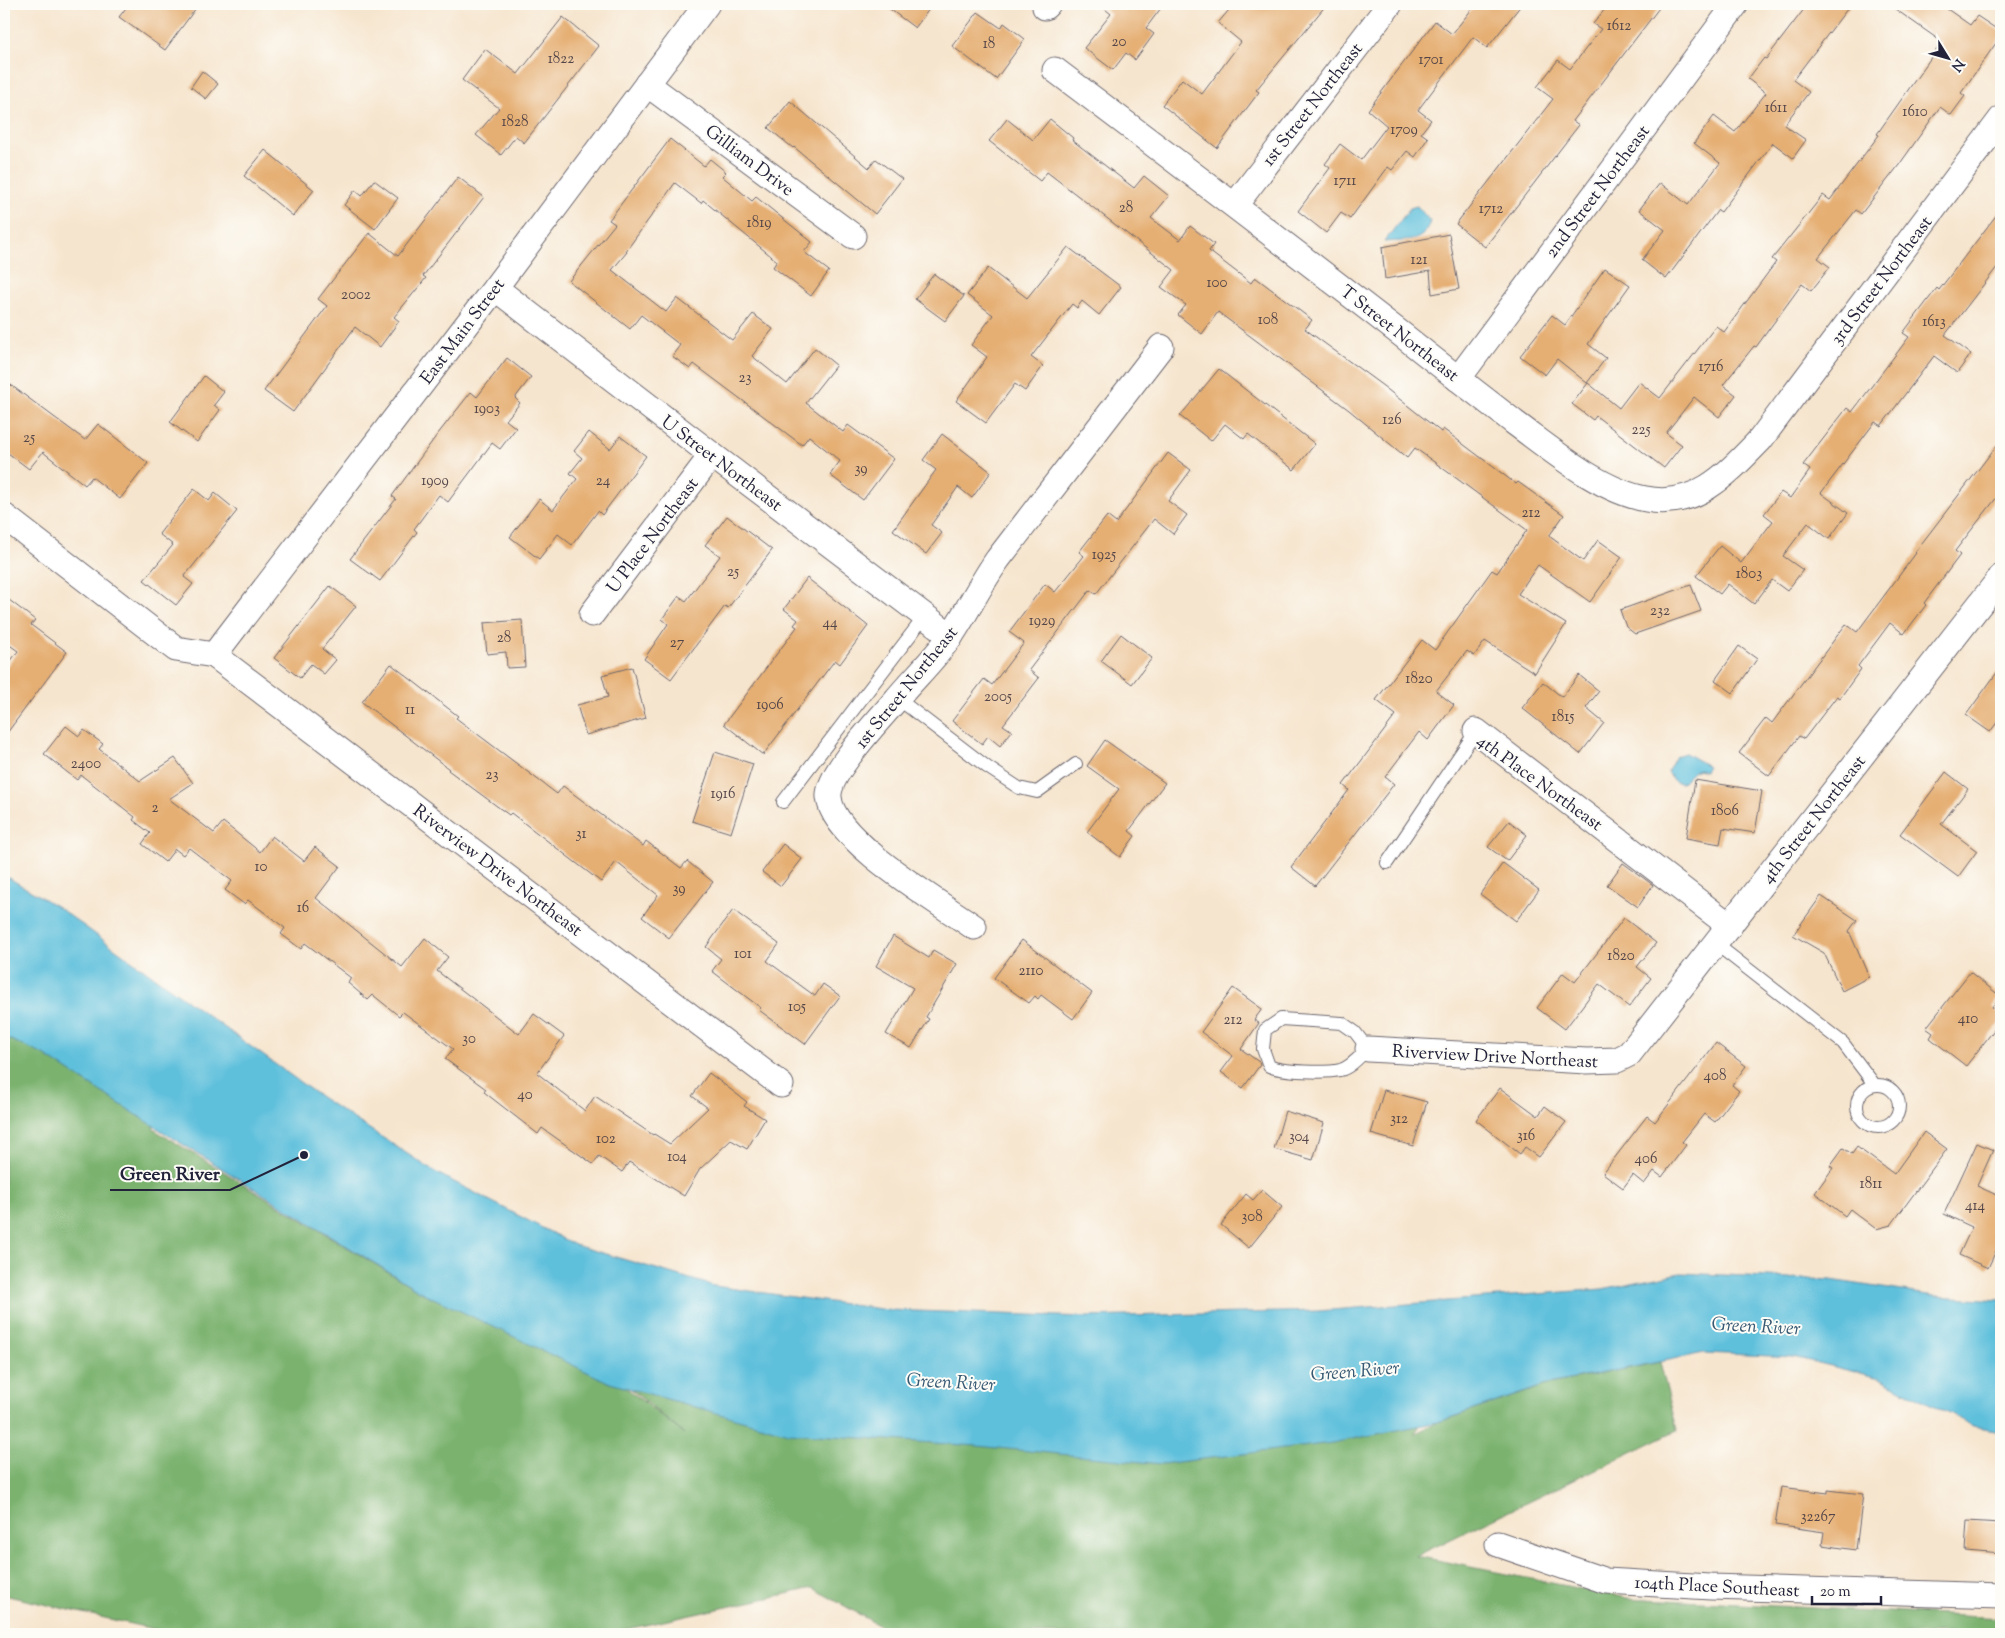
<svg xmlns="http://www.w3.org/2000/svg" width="2005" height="1638" font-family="'Sorts Mill Goudy',serif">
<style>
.forest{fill:#7ab26e;stroke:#4e6a54}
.water{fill:#5ec0dc;stroke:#40718c}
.building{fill:#e5ae72}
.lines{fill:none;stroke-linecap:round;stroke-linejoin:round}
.service-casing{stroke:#6c666e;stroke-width:14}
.minor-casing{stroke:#6c666e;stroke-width:27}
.service{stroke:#fff;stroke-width:12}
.minor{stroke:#fff;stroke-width:25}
.labels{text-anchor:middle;stroke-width:4;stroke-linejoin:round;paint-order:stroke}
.number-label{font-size:15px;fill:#534549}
.street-label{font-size:18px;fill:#22223b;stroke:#fdfcf7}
.water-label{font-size:19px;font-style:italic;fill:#375973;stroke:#fdfcf7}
.leader{fill:none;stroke:#22223b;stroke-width:2}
.callout-dot{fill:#22223b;stroke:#fdfcf7;stroke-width:2}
.callout-label{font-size:19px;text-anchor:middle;font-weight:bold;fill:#22223b;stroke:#fdfcf7;stroke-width:4;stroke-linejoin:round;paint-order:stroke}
</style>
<rect width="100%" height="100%" fill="#fdfcf7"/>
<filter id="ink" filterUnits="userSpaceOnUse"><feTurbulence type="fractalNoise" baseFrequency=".02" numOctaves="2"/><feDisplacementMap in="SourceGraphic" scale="10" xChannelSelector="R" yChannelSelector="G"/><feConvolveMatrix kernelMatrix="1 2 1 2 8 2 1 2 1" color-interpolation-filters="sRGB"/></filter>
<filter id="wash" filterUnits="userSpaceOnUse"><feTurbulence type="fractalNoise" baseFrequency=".0096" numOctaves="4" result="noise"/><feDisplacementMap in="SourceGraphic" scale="20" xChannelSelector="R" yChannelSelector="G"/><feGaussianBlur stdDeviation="1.12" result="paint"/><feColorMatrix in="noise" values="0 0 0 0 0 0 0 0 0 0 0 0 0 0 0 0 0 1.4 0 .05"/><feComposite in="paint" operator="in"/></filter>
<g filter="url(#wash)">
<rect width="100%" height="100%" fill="#f6e5ce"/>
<!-- forest -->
<polygon class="forest" points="4,935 185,1086 153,1129 421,1292 625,1387 684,1434 528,1302 1448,1387 1414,1434 1438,1422 1549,1384 1660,1362 1677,1430 1416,1556 1627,1598 2001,1618 2001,1634 894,1634 813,1588 605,1634 175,1634 8,1596 4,1597"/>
<!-- water -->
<g class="water">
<path d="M1417 206 1430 221C1424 245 1405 240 1384 242L1410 208Z"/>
<path d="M1685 753 1708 766 1705 771 1699 769 1694 771 1682 783C1673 783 1671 778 1668 771L1676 756Z"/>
<polygon points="4,875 59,908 322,1098 435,1172 575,1245 714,1286 888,1310 1086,1317 1318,1311 1602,1289 1681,1273 1831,1280 1935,1296 2001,1300 2001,1431 1973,1426 1880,1378 1793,1357 1704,1353 1549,1384 1438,1422 1332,1443 1162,1464 977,1446 788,1433 610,1383 421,1292 171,1137 44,1055 4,1037"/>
</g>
<g id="blocks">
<!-- building -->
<g class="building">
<polygon points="129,4 199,4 165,50 119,17"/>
<polygon points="883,4 933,4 915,28"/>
<polygon points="1099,4 1164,4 1146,28 1154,34 1135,60 1126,53 1113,70 1084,48 1111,14"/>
<polygon points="1234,4 1327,4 1256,90 1259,92 1217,148 1162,105 1182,79 1202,94 1241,42 1218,23"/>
<polygon points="1476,4 1522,4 1487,48 1473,37 1418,110 1431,120 1421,133 1428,138 1415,157 1407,151 1392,170 1388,167 1350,219 1341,213 1326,233 1298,211 1330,168 1325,164 1340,144 1361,160 1387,126 1368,110 1435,21 1452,34"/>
<polygon points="1609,4 1662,4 1573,121 1579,125 1485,247 1456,224 1553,99 1537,87 1558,60 1570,69 1601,29 1593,24"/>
<polygon points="1808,4 1851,4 1793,80 1809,92 1784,125 1806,140 1793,158 1773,143 1721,212 1718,210 1666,279 1642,260 1665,230 1639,210 1660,183 1688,205 1720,163 1694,143 1714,116 1735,132 1766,93 1748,79 1764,58 1766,59"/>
<polygon points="1888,4 1940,4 1970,25 1977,16 2001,32 2001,36 1961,93 1965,96 1951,115 1940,107 1899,165 1861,214 1856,210 1818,258 1830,267 1811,291 1802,284 1756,347 1754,346 1723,385 1736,395 1719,417 1694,397 1666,433 1682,445 1664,468 1596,416 1593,420 1572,404 1588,383 1619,408 1639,382 1660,398 1716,326 1724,332 1776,262 1772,259 1823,195 1830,200 1879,135 1877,134 1942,42"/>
<polygon points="978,12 1001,28 1004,23 1025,39 996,79 952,46"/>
<polygon points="563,17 599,46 524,143 516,136 501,155 476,135 499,108 462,80 485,49 518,74"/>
<polygon points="202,71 218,84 206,99 191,87"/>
<polygon points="790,101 869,168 876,159 902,179 875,214 794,147 793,148 768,128"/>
<polygon points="1007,119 1033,140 1050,119 1073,138 1072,140 1134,188 1144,176 1169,196 1151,218 1180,240 1190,226 1214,244 1209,251 1251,283 1255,277 1312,320 1305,329 1383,386 1441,432 1443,429 1516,484 1518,482 1564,515 1549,536 1583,561 1598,540 1622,557 1590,602 1538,565 1518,594 1566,624 1535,673 1485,641 1474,656 1467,651 1436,691 1454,705 1428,740 1419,732 1385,777 1394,784 1315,886 1291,867 1349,790 1343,785 1396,715 1376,700 1422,640 1435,650 1492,570 1497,573 1527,530 1415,448 1407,458 1349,410 1218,312 1202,334 1178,315 1186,305 1161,287 1174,270 1047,172 1040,181 989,141"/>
<polygon points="670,139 704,166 710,159 726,172 722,176 752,201 756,197 812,242 804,252 829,271 811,296 773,267 777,261 703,200 701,203 675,183 626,251 627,252 612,270 666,312 677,298 732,340 753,314 773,329 752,356 787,384 815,348 836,365 806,403 843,432 848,425 894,459 863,500 830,475 840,461 809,436 802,445 694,364 690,369 672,356 680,345 641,315 630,329 569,281 615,224 609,220"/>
<polygon points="265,150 314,190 293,216 244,176"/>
<polygon points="458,177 484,197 423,276 426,278 394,317 399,321 380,347 355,327 293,412 264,391 327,306 318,299 369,233 398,256"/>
<polygon points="374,180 398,198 375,229 344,205 355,190 362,196"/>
<polygon points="2001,209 2001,262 1945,335 1971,354 1957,373 1934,356 1881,426 1875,422 1821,493 1848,513 1829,539 1808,523 1783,556 1803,570 1787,591 1772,580 1754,604 1728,584 1720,594 1696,576 1720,546 1741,563 1773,521 1764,514 1781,492 1790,498 1810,470 1803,465 1847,408 1852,412 1909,337 1903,333 1937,288 1939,290"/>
<polygon points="1449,234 1459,289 1432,294 1430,271 1385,279 1382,247"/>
<polygon points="1068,247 1121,287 1099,315 1082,301 1077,308 1072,304 1031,357 1043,366 1025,391 1015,384 986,423 956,401 987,357 971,345 993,315 967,295 988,268 1027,298"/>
<polygon points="1605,268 1630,285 1588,344 1606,358 1587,383 1557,359 1545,375 1520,356 1552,315 1565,325"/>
<polygon points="934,274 964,296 945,321 915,299"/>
<polygon points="507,358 531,377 515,398 520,403 506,420 516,428 500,449 492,443 448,502 439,495 414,529 417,532 380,581 350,559 396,499 392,496 437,435 471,392 477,397"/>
<polygon points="1219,369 1315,444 1294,470 1248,434 1244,439 1225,424 1211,441 1180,416"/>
<polygon points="204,376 224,392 214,405 220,410 197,442 170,422"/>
<polygon points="4,380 85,440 98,424 148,463 120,499 92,477 85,485 43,452 29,469 4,450"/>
<polygon points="589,432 610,449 620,436 646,456 602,515 598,511 572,545 558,534 539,559 510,537 539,499 553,510 577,479 570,473 582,458 574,451"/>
<polygon points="942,434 991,472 972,498 958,487 931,525 942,533 926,554 893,530 936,470 923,460"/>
<polygon points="2001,440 2001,492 1955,551 1960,555 1924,603 1926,605 1904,634 1890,623 1858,666 1861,669 1840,698 1837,696 1804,739 1799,736 1769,776 1739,753 1766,718 1772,723 1846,624 1857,632 1916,553 1915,552"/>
<polygon points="1168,453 1191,470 1168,501 1187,515 1173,534 1154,519 1096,594 1090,590 1029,670 1039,678 1003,725 1012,731 1000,746 988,736 982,744 952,721 984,679 992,685 1024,643 1009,632 1045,584 1055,592 1084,556 1079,552 1107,516 1116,523"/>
<polygon points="194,489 209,501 215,493 237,511 184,577 193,584 176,605 144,580 173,545 159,534"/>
<polygon points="727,516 772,550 728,608 725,606 671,679 644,659 668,624 662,619 679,596 686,601 720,556 705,545"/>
<polygon points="807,578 868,626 840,664 835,660 763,755 724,724 797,627 794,625 798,620 784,609"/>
<polygon points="1691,585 1701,611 1635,634 1626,627 1620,610"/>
<polygon points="330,586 356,606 322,649 336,660 324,674 311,664 300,678 274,658"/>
<polygon points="4,596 35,620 31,625 67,652 4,737 4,670 18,651 4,641"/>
<polygon points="522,620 525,667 507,668 506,652 487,654 484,623"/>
<polygon points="1121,634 1152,658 1132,684 1101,661"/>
<polygon points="1739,646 1757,659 1733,693 1715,680"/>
<polygon points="391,664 458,716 456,718 557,794 563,786 643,846 646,841 681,868 687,861 713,882 669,938 642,917 658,895 616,862 601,882 511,813 509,815 448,770 449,769 362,702"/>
<polygon points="632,667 646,718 586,735 577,705 608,697 602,675"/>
<polygon points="2001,667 2001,717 1990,732 1966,715"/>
<polygon points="1579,675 1599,691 1586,708 1604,723 1580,754 1522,708 1543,682 1562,697"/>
<polygon points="66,726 79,736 84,730 103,744 99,749 140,781 175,758 193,783 169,799 214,833 223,822 260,852 272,836 304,861 315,847 340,866 316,898 402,967 425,938 448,957 437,971 519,1034 534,1014 564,1036 537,1073 585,1111 595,1096 653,1135 654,1134 670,1144 708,1108 692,1096 709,1073 747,1102 744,1106 765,1119 747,1149 731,1140 700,1169 684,1196 629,1162 622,1172 599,1156 593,1164 542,1128 538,1134 484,1092 486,1089 445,1059 453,1049 403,1012 399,1016 373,995 368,1000 348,983 351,978 305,943 301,949 281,934 285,928 248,900 244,904 225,890 232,881 189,848 183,855 175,849 165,862 142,844 150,833 133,820 135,817 81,775 77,780 44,754"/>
<polygon points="1105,740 1165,783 1129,831 1135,836 1120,857 1087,832 1119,789 1087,766"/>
<polygon points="715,752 753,764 731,833 692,821"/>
<polygon points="1946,772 1968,789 1941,824 1977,851 1958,877 1900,834"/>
<polygon points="1695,780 1762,791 1755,833 1723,828 1720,844 1686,838"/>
<polygon points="1509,821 1527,835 1507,861 1488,847"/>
<polygon points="783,844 802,859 781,886 762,872"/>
<polygon points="1503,863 1539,890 1516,921 1480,894"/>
<polygon points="1623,863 1653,885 1638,907 1607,885"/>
<polygon points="1821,896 1857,920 1849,931 1869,977 1842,991 1824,953 1793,935"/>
<polygon points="733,910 779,944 767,961 815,996 823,984 840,996 805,1044 759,1010 761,1008 712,971 721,959 706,947"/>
<polygon points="1624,918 1656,943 1637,967 1651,978 1629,1007 1599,984 1565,1029 1537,1008 1563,973 1575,982"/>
<polygon points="893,936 929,958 933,950 957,964 926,1017 929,1019 911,1048 886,1034 913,988 876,966"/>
<polygon points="1022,940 1092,993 1073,1019 1041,995 1038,999 1035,996 1029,1003 994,978"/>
<polygon points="1970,972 2000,996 1992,1007 2001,1015 2001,1021 1966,1066 1930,1038 1933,1033 1926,1028"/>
<polygon points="1233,988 1262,1009 1254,1020 1259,1023 1241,1049 1259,1062 1260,1065 1243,1088 1221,1072 1233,1056 1201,1032"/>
<polygon points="1716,1043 1746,1066 1732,1085 1739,1091 1715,1122 1704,1114 1682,1142 1686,1145 1662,1177 1654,1171 1644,1184 1633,1175 1623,1188 1603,1173 1647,1116 1655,1122"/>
<polygon points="1500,1088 1538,1116 1545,1106 1566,1122 1539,1157 1525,1147 1520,1154 1476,1120"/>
<polygon points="1384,1090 1427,1102 1413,1146 1371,1134"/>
<polygon points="1285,1111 1324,1123 1313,1160 1274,1149"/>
<polygon points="1924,1132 1947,1149 1891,1225 1876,1229 1850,1209 1845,1216 1815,1193 1833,1168 1830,1166 1843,1148 1852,1154 1857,1147 1894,1174"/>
<polygon points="1977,1143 1993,1150 1977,1186 2001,1197 2001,1240 1988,1268 1959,1255 1972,1227 1944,1214"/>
<polygon points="1262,1190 1282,1207 1249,1248 1221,1225 1246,1194 1253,1200"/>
<polygon points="1781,1487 1828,1493 1828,1490 1863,1494 1856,1550 1822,1545 1824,1532 1775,1525"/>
<polygon points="1967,1521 2001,1523 2001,1554 1965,1551"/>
</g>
</g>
</g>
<g filter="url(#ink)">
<use href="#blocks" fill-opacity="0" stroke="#6c666e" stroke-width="1"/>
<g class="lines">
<defs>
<g id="service">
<polyline points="897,698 987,767 1019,788 1037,792 1076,764"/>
<polyline points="783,802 925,616"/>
<polyline points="1387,863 1476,731"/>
<polyline points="1716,944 1843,1043 1874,1084"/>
<path d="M1281 1019 1342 1023 1355 1032 1368 1049C1360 1056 1350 1068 1340 1070 1327 1073 1281 1072 1269 1066L1263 1049 1265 1030Z"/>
<circle cx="1878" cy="1106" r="21"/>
</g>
<g id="minor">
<polyline points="1045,7 1048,4"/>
<path d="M1055 70C1172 158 1289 247 1405 337 1441 366 1478 394 1515 423 1552 450 1600 491 1646 499 1696 509 1728 473 1760 440L2001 119"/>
<polyline points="647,84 853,236"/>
<polyline points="1235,205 1390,4"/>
<polyline points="495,288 712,455 951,636"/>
<polyline points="1458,379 1736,4"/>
<polyline points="4,516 176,649 214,655 781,1085"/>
<polyline points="592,614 712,455"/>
<polyline points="214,655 495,288 707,4"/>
<polyline points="1476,731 1730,926"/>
<path d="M974 927C939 902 832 840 829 797 827 774 879 720 895 701 913 679 936 658 952 634 968 610 981 583 998 559 1052 488 1107 418 1161 347"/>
<polyline points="1368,1049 1587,1061 1617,1060 1629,1054 2001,577"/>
<polyline points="1498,1544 1606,1581 1711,1587 2001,1596"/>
</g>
</defs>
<!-- service casing -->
<use href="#service" class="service-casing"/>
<!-- minor casing -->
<use href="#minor" class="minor-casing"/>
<!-- service -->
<use href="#service" class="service"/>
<!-- minor -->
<use href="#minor" class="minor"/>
</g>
</g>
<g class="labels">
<!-- number labels -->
<g class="number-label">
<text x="1619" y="30">1612</text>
<text x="1119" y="46">20</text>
<text x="989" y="48">18</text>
<text x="561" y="63">1822</text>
<text x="1431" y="64">1701</text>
<text x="1776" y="112">1611</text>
<text x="1915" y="116">1610</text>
<text x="515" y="126">1828</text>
<text x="1404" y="134">1709</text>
<text x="1345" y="185">1711</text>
<text x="1126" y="212">28</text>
<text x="1491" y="213">1712</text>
<text x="759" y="227">1819</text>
<text x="1419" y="264">121</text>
<text x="1217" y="287">100</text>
<text x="356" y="299">2002</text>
<text x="1268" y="324">108</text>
<text x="1934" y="326">1613</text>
<text x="1711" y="371">1716</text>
<text x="745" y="382">23</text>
<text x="487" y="413">1903</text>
<text x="1392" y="424">126</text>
<text x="1641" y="434">225</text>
<text x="29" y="442">25</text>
<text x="861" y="473">39</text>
<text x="435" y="485">1909</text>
<text x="603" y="485">24</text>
<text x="1531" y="517">212</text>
<text x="1104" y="559">1925</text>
<text x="733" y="576">25</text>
<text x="1749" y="578">1803</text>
<text x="1660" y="615">232</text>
<text x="1042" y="625">1929</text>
<text x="830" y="627">44</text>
<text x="504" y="642">28</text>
<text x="677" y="647">27</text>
<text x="1419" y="683">1820</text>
<text x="998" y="701">2005</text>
<text x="770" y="709">1906</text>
<text x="410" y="714">11</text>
<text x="1563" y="721">1815</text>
<text x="86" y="768">2400</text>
<text x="492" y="779">23</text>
<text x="723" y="798">1916</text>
<text x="155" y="812">2</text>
<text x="1725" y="815">1806</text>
<text x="581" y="838">31</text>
<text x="261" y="871">10</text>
<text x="679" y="893">39</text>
<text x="303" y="912">16</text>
<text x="743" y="958">101</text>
<text x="1621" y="960">1820</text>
<text x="1031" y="975">2110</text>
<text x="797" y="1011">105</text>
<text x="1968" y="1023">410</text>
<text x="1233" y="1024">212</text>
<text x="469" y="1043">30</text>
<text x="1715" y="1080">408</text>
<text x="525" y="1099">40</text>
<text x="1399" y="1123">312</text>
<text x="1526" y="1140">316</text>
<text x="1299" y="1141">304</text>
<text x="606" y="1143">102</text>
<text x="677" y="1161">104</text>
<text x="1646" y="1163">406</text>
<text x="1871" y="1188">1811</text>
<text x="1975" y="1210">414</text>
<text x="1252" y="1221">308</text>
<text x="1818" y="1521">32267</text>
</g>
<!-- street labels -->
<g class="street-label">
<text transform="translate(1312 104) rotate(-52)" y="6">1st Street Northeast</text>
<text transform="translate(750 160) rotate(37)" y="6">Gilliam Drive</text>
<text transform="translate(1597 191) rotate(-53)" y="6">2nd Street Northeast</text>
<text transform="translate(1881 280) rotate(-53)" y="6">3rd Street Northeast</text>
<text transform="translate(462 331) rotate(-53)" y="6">East Main Street</text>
<text transform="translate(1400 333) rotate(38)" y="6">T Street Northeast</text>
<text transform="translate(722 463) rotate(37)" y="6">U Street Northeast</text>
<text transform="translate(652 535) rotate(-53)" y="6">U Place Northeast</text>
<text transform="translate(906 687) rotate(-51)" y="6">1st Street Northeast</text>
<text transform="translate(1540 782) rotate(36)" y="6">4th Place Northeast</text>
<text transform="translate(1813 819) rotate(-52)" y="6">4th Street Northeast</text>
<text transform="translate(498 870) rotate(37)" y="6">Riverview Drive Northeast</text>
<text transform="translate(1495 1056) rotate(3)" y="6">Riverview Drive Northeast</text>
<text transform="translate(1717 1586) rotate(3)" y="6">104th Place Southeast</text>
</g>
<!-- water labels -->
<g class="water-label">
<text transform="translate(1756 1325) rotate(3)" y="7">Green River</text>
<text transform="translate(1355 1370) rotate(-5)" y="7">Green River</text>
<text transform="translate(951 1381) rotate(3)" y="7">Green River</text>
</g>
</g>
<!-- callouts -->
<path class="leader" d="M304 1155L230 1190H110"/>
<circle class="callout-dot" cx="304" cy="1155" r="5"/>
<g class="callout-label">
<text x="170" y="1180">Green River</text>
</g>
<!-- margin -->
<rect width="2005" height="1638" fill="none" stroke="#fdfcf7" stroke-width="20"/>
<!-- north arrow -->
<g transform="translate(1948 58) rotate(127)" stroke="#fdfcf7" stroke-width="4" paint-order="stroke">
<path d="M0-4L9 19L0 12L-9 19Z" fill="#22223b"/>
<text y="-8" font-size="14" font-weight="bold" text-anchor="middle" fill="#22223b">N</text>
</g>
<!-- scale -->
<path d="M1812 1596v8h69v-8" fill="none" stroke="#22223b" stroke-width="2.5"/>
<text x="1820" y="1596" font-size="15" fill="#22223b" stroke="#fdfcf7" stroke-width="4" paint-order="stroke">20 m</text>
</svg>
